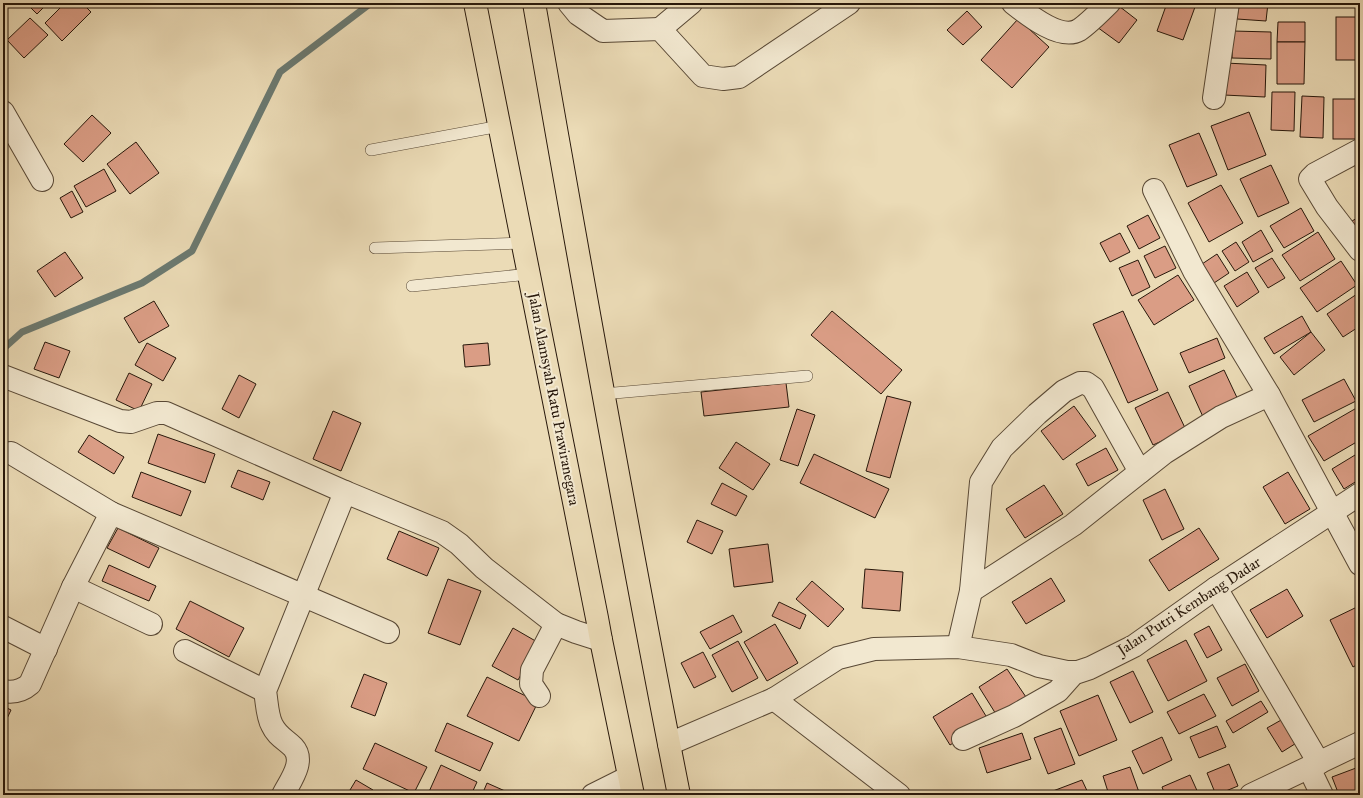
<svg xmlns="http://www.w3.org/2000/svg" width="1363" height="798" font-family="'IM FELL Great Primer',serif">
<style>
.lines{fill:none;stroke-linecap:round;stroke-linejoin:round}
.stream{stroke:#6b7970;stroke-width:7}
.building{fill:#da9d85;stroke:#27170a}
.service-casing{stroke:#584835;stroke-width:12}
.minor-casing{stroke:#584835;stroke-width:24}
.trunk-casing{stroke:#27170a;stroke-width:24}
.service{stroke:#f2e8d0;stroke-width:11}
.minor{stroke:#f2e8d0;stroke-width:22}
.trunk{stroke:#ebdbb6;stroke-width:22}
.labels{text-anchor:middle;stroke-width:4;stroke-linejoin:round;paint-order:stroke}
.street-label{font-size:15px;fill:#27170a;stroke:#f2e8d0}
</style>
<rect width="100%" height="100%" fill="#ebdbb6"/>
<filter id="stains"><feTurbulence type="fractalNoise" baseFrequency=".005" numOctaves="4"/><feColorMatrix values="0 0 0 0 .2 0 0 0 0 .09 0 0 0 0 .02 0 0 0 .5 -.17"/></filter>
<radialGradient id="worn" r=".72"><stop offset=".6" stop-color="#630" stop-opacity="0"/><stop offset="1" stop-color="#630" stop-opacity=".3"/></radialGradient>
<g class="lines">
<!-- stream -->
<polyline class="stream" points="3,349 22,332 142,283 192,251 280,72 371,3"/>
</g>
<!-- building -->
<g class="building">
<polygon points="26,3 48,3 37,14"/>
<polygon points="65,3 82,3 91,12 62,41 45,23"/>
<polygon points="1026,3 1042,3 1035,11"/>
<polygon points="1115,3 1137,20 1119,43 1097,27"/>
<polygon points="1167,3 1184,3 1195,7 1183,40 1157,31"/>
<polygon points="1239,3 1268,3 1266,21 1237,19"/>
<polygon points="967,11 982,27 963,45 947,30"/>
<rect x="1336" y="17" width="23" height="43"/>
<polygon points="30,18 48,35 24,58 7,40"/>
<polygon points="1018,19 1049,47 1012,88 981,60"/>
<polygon points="1278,22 1305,22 1305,42 1277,42"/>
<polygon points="1233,31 1271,32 1271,59 1232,58"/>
<polygon points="1277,42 1305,42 1304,84 1277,84"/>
<polygon points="1225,63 1266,65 1265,97 1224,95"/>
<polygon points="1272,92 1295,92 1294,131 1271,130"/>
<polygon points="1302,96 1324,97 1323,138 1300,137"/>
<rect x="1333" y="99" width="23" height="40"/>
<polygon points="1249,112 1266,155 1228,170 1211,126"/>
<polygon points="92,115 111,133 83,162 64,144"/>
<polygon points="1199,133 1217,175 1187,187 1169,145"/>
<polygon points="136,142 159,173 130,194 107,164"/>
<polygon points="1271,165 1289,203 1258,217 1240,179"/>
<polygon points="104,169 116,191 86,207 74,186"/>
<polygon points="1221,185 1243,223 1209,242 1188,203"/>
<polygon points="72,191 83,212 71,218 60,198"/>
<polygon points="1301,208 1314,231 1284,248 1270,226"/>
<polygon points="1148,215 1160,238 1139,249 1127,226"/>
<polygon points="1360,216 1360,240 1349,223"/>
<polygon points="1261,230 1273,251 1253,262 1242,242"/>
<polygon points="1318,232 1335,259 1300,281 1282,255"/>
<polygon points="1120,233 1130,252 1110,262 1100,243"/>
<polygon points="1236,242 1249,262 1235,271 1222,251"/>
<polygon points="1165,246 1176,268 1155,278 1144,256"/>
<polygon points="65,252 83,278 55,297 37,271"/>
<polygon points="1217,254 1229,273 1214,283 1202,264"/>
<polygon points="1272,258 1285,278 1268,288 1255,268"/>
<polygon points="1138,260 1150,287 1132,296 1119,268"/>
<polygon points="1341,261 1357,285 1317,312 1300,288"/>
<polygon points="1247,272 1259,292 1237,307 1224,286"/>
<polygon points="1178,275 1194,300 1154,325 1138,300"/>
<polygon points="1360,292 1360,326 1343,337 1327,314"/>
<polygon points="154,301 169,326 139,343 124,318"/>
<polygon points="832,311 902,370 881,394 811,335"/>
<polygon points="1123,311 1158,390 1128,403 1093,324"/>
<polygon points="1302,316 1311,332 1274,354 1264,338"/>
<polygon points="1311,332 1325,350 1294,375 1280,357"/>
<polygon points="1217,338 1225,358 1189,373 1180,353"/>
<polygon points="45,342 70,351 59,378 34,369"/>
<polygon points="147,343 176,358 163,381 135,365"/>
<polygon points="488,343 490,365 465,367 463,345"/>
<polygon points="1224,370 1240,404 1204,419 1189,386"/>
<polygon points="129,373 152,384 139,411 116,400"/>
<polygon points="239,375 256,384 239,418 222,409"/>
<polygon points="1344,379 1356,401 1314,422 1302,400"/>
<polygon points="786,383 789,407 704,416 701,392"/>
<polygon points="1168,392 1186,430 1153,445 1135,408"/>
<polygon points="887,396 911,402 890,478 866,471"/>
<polygon points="1074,406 1096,436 1063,460 1041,431"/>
<polygon points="1360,406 1360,440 1324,461 1308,436"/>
<polygon points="797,409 815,415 798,466 780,460"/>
<polygon points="333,411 361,423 341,471 313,459"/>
<polygon points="158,434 215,454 205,483 148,463"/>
<polygon points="89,435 124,457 114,474 78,452"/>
<polygon points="736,442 770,464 753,490 719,468"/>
<polygon points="1106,448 1118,470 1088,486 1076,464"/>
<polygon points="1360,452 1360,479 1344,489 1332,469"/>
<polygon points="814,454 889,489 875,518 800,483"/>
<polygon points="238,470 270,482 263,500 231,487"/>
<polygon points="141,472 191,491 181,516 132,497"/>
<polygon points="1288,472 1310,509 1285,524 1263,487"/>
<polygon points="722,483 747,496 736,516 711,504"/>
<polygon points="1044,485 1063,514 1025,538 1006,509"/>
<polygon points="1165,489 1184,529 1162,540 1143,500"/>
<polygon points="697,520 723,531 712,554 687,542"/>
<polygon points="118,528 159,548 149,568 107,548"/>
<polygon points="1199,528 1219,559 1169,591 1149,560"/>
<polygon points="399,531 439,548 427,576 387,559"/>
<polygon points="768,544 773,582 734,587 729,549"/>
<polygon points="109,565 156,586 149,601 102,581"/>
<polygon points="865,569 903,572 900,611 862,608"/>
<polygon points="1051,578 1065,601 1026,624 1012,602"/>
<polygon points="448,579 481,591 460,645 428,633"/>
<polygon points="812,581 844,609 828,627 796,599"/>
<polygon points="1287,589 1303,616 1267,638 1250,610"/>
<polygon points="190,601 244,628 229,657 176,629"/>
<polygon points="779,602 806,615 800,629 772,616"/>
<polygon points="1357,607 1360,613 1360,663 1353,667 1330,620"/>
<polygon points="733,615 742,632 710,649 700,632"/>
<polygon points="775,624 798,663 767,681 744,642"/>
<polygon points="1209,626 1222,650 1207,658 1194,634"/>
<polygon points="513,628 539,643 518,680 492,666"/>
<polygon points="1186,640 1207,681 1168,701 1147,660"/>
<polygon points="738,641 758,678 732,692 712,655"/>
<polygon points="703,652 716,677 694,688 681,663"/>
<polygon points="1245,664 1259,691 1232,706 1217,678"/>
<polygon points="1007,669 1028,700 999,719 979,687"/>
<polygon points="1133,671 1153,712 1130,723 1110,682"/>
<polygon points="364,674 387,683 375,716 351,707"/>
<polygon points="487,677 538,702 519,741 467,716"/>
<polygon points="972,693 989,721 950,745 933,717"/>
<polygon points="1204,694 1216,716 1179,734 1167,712"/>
<polygon points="1098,695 1117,740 1079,756 1060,711"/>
<polygon points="1261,701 1268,712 1233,733 1226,721"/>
<polygon points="3,706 11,710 3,727"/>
<polygon points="1283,719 1298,742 1282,752 1267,728"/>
<polygon points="447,723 493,743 480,771 435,751"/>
<polygon points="1217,726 1226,747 1199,758 1190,737"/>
<polygon points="1061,728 1075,764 1048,774 1034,738"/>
<polygon points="1022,733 1031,759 987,773 979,748"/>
<polygon points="1162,737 1172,760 1143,774 1132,751"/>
<polygon points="375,743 427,767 414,793 363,769"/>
<polygon points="1229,764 1238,786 1216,795 1207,773"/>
<polygon points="441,765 477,782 471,795 431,795 428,794"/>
<polygon points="1130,767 1140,795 1109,795 1103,776"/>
<polygon points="1356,768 1360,780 1360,795 1339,795 1332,777"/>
<polygon points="1190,775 1199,795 1165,795 1162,787"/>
<polygon points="356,780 373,790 370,795 347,795"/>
<polygon points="1082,780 1089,795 1045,795 1045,794"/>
<polygon points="487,783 514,795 482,795"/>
</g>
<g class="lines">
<defs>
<g id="service">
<polyline points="371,150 500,126"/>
<polyline points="375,248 523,243"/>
<polyline points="412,286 529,274"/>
<polyline points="603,394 807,376"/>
</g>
<g id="minor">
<polyline points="569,3 578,14 603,31 660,29 703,76 723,79 739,77 849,3"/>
<path d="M1013 3C1027 14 1060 41 1079 30 1088 24 1101 11 1109 3"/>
<polyline points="660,29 691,3"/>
<polyline points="1214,98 1228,3"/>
<polyline points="3,112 42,180"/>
<polyline points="1360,150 1315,174 1310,179 1327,207 1360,250"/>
<polyline points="1154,190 1194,271 1269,395 1360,564"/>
<polyline points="3,376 120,421 131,422 157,413 166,413 345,492 442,532 459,544 484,568 556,624 576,632 601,640"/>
<polyline points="11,453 111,513"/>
<polyline points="73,587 151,624"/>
<polyline points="1216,588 1319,763"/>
<polyline points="971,591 1073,525 1164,453 1221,417 1269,395"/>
<polyline points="3,627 46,649"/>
<polyline points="958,647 971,591 981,482 1002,448 1037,414 1064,391 1080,383 1086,383 1093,388 1140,472"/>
<polyline points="185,651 265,691"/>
<path d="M3 691C13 693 22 691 30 684L73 587 111 513 388 632"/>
<polyline points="539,696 531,684 532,670 556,624"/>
<polyline points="774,699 899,795"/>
<polyline points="963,739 1014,716 1058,691 1074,673"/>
<polyline points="669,744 774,699 838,658 874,649 958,647 1011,655 1039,666 1067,672 1078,672 1090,668 1134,646 1216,588 1360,494"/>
<polyline points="1309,768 1322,795"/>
<path d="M283 795C290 781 306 761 293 747 285 739 277 736 272 725 267 716 267 702 265 691L345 492"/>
<polyline points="593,795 629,777"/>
<polyline points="1251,795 1360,743"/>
</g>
<g id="trunk">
<polyline points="475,3 597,618 601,640 633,795"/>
<path d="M534 3C580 267 627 532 679 795"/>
</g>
</defs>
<!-- service casing -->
<use href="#service" class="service-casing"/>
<!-- minor casing -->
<use href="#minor" class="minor-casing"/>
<!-- trunk casing -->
<use href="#trunk" class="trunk-casing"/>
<!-- service -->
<use href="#service" class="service"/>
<!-- minor -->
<use href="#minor" class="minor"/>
<!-- trunk -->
<use href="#trunk" class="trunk"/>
</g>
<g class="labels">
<!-- street labels -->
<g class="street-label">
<text transform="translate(554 399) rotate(79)" y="5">Jalan Alamsyah Ratu Prawiranegara</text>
<text transform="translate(1189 606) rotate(-33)" y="5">Jalan Putri Kembang Dadar</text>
</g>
</g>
<!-- margin -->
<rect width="1363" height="798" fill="none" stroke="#ebdbb6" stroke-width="16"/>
<rect x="4" y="4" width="1355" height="790" fill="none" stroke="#27170a" stroke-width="2"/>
<rect x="8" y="8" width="1347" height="782" fill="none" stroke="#27170a"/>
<rect width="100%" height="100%" filter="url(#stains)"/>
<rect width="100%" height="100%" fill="url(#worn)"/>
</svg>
